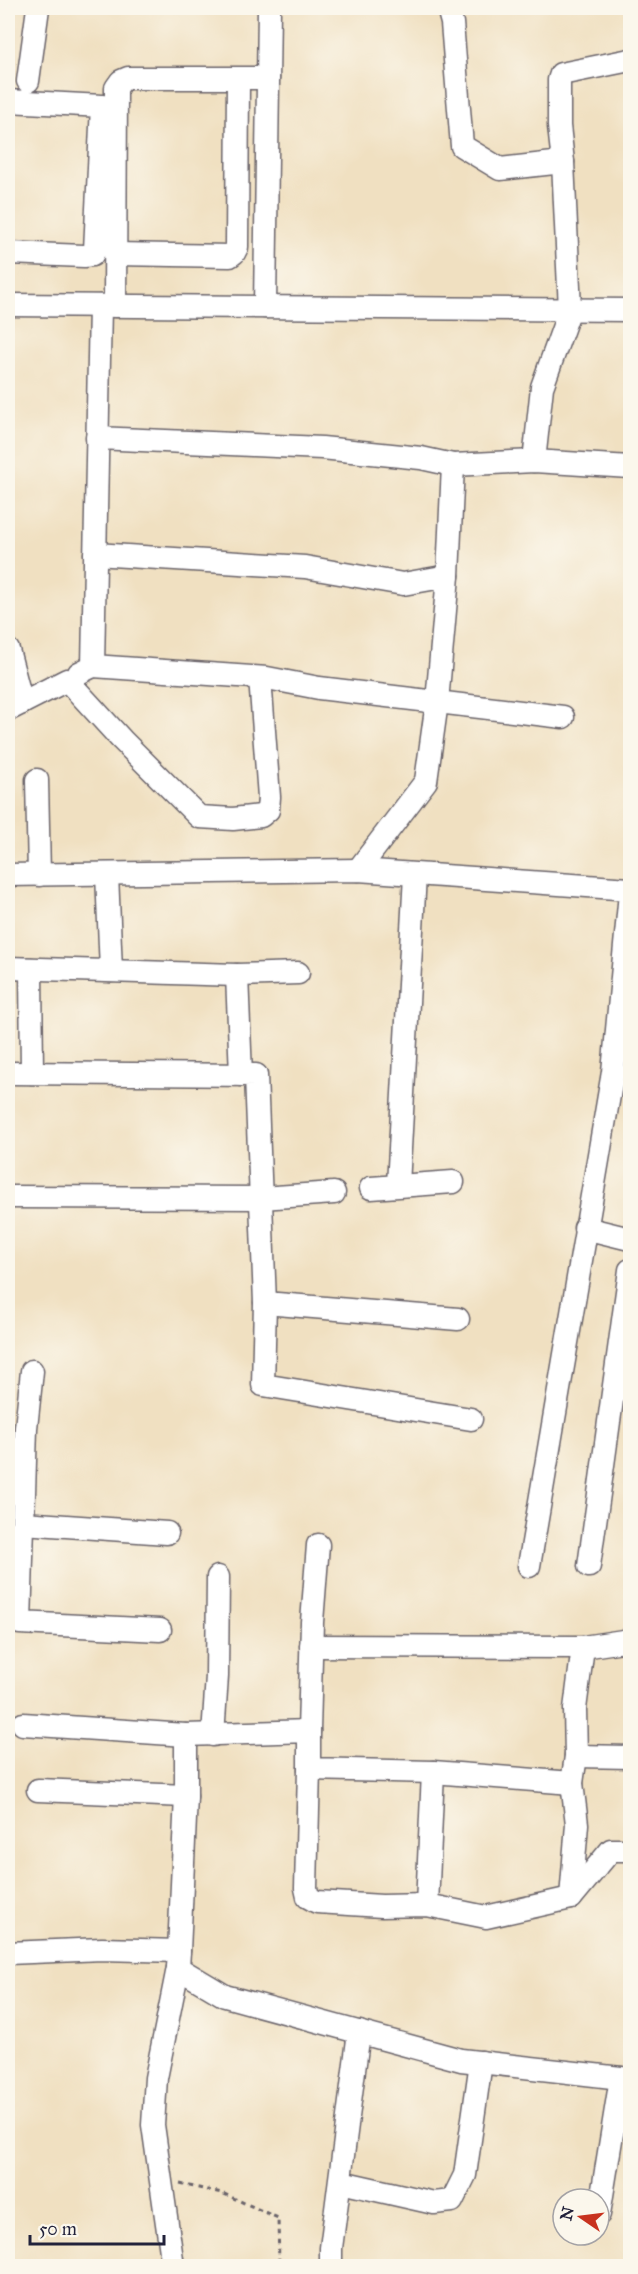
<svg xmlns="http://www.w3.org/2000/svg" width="638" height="2274" font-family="'IM FELL Great Primer',serif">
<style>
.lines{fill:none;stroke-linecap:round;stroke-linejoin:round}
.minor-casing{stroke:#6a646a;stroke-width:25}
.path{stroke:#6a646a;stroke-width:3;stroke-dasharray:4.5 4.5;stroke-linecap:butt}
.minor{stroke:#fff;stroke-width:22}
</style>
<rect width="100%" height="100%" fill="#fbf7ec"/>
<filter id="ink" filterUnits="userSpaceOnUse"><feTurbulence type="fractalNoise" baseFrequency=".0167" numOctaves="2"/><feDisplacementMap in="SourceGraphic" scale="12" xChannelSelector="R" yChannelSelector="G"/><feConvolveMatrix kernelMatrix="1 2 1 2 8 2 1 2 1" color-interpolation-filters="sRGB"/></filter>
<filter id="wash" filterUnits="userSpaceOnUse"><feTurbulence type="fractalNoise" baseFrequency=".008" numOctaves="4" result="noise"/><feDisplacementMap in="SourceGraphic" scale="24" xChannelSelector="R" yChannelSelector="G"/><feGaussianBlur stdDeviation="1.35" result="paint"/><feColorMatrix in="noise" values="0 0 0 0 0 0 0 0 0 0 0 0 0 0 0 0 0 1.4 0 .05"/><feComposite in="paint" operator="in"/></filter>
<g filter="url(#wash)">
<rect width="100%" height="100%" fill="#f0e0c1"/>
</g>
<g filter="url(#ink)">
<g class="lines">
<defs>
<g id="minor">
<polyline points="448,8 452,23 462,146 500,169 563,162"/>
<polyline points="28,81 38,8"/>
<polyline points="8,101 102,106 95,250 92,255 84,256 8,253"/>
<polyline points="115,254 230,256 234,253 237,247 238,79"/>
<polyline points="8,305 630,310"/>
<polyline points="115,306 116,88 121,81 128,78 268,78"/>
<polyline points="265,307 269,8"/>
<polyline points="97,438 322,448 421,458 453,465"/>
<polyline points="534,461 542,387 570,309 563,162 559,126 559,80 561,74 630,60"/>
<polyline points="95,554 305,567 403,584 448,576"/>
<polyline points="8,650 22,703"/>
<polyline points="93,666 267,678 319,688 563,717"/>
<polyline points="79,673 93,666 100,306"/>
<polyline points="8,710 67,680 122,740 199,817 233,819 261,816 268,810 269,797 260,678"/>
<polyline points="37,780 39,875"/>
<polyline points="358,870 426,781 437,702 448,576 453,465 534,461 630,467"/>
<polyline points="107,874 111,971"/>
<polyline points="8,875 358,870 630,889"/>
<polyline points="8,968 237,975 298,973"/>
<polyline points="31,969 32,1073"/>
<polyline points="237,975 241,1075"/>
<polyline points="8,1073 256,1075 265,1303 263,1385 471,1419"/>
<polyline points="398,1185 415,875"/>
<polyline points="371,1188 453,1182"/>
<polyline points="8,1197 261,1198 334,1193"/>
<polyline points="585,1228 630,1239"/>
<polyline points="265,1303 458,1319"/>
<polyline points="32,1371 26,1428 20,1623 160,1630"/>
<polyline points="23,1523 167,1533"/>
<polyline points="529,1566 613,1072 630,893"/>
<polyline points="589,1566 630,1270"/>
<polyline points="311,1646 583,1647 630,1640"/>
<polyline points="23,1724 186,1735 309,1731 309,1769 433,1772 572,1783"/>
<polyline points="309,1731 312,1622 318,1545"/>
<polyline points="213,1735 217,1676 218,1577"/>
<polyline points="576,1756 630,1757"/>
<polyline points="309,1769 306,1888 308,1897 317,1902 382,1906 427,1905 486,1917 571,1898 611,1850 630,1850"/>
<polyline points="38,1790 186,1796"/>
<polyline points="571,1898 577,1824 572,1783 576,1756 575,1709 583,1647"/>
<polyline points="427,1905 433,1772"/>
<polyline points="179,1951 186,1796 186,1735"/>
<polyline points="8,1953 102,1949 179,1951 178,1968 225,1996 461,2060 621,2078 630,2081"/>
<polyline points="341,2182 434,2203 452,2201 465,2175 481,2062"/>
<polyline points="599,2214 621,2078"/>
<polyline points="173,2266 153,2125 156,2078 178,1968"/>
<polyline points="331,2266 331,2248 359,2032"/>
</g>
</defs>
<!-- minor casing -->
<use href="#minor" class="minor-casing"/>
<!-- path -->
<polyline class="path" points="180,2184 222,2193 278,2218 279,2266"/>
<!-- minor -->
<use href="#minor" class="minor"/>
</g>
</g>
<!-- margin -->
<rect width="638" height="2274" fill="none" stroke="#fbf7ec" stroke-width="30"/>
<!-- north arrow -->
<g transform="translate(581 2217) rotate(284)"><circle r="28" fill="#fbf7ec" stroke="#a4a2a5" stroke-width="1.5"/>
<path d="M0-4.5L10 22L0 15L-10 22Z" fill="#c8321e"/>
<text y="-9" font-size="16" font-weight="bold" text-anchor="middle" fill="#22223b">N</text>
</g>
<!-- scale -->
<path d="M30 2235v9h134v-9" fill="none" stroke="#22223b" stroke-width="3"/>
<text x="39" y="2235" font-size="18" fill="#22223b" stroke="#fbf7ec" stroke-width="4.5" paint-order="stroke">50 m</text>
</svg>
